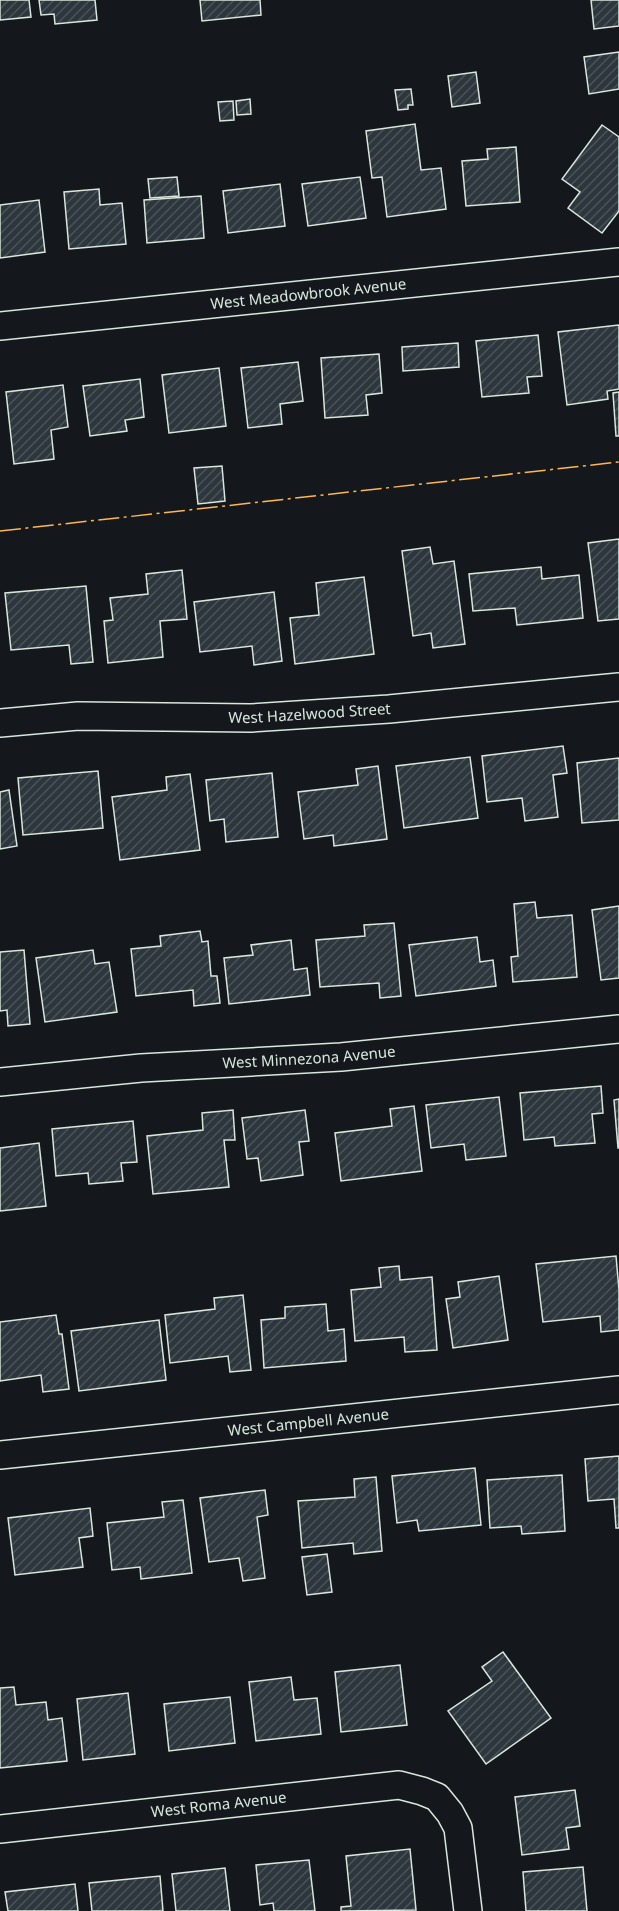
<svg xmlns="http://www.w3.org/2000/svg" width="619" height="1911" font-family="'Noto Sans',sans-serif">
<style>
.building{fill:url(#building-hatch);stroke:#d8e6dc;stroke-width:1.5}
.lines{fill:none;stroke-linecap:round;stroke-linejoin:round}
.street-casing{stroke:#d8e6dc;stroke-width:30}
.street{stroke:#14181c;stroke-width:27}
.power{stroke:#ffb74d;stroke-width:1.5;stroke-dasharray:21 4.5 3 4.5;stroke-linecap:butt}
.labels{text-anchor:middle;stroke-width:4.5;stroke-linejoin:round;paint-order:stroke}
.street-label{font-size:15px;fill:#d8e6dc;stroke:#14181c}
</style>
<defs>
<pattern id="building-hatch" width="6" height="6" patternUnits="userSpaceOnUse" patternTransform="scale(1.5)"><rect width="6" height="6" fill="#2c363c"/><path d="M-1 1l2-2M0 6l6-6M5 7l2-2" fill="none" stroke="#4a5358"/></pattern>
</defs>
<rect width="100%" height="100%" fill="#14181c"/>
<!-- building -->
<g class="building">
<polygon points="0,0 29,0 31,17 0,20"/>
<polygon points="39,0 95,0 97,20 55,24 54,14 41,15"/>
<polygon points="200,0 260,0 261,15 202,21"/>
<polygon points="591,0 619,0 619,26 594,29"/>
<polygon points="619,52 619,89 589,94 584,57"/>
<polygon points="476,72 480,103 452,107 448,76"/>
<polygon points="411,89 413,105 408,105 408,109 398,110 395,90"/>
<polygon points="250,99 251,114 237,115 236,101"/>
<polygon points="233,101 234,120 220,121 218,102"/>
<polygon points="415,124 421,170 441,168 446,209 387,217 382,177 372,178 366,131"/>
<polygon points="602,125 619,137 619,211 602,233 568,208 580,192 562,179"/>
<polygon points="516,147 520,202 466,206 462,161 488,159 487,149"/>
<polygon points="177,177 179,196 150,198 148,179"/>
<polygon points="360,177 366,218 308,226 302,184"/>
<polygon points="280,184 285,226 228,233 223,191"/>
<polygon points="99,189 100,205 122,203 126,244 69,249 64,192"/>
<polygon points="201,196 204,238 147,243 144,200"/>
<polygon points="39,200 45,252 0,258 0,205"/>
<polygon points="619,325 619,389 607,391 608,399 567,405 558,332"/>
<polygon points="538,335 542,376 527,377 529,393 482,397 476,341"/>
<polygon points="458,343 459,367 403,371 402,347"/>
<polygon points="379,354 382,393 366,395 368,415 325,418 321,358"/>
<polygon points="298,362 303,401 280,404 282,424 248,428 241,368"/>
<polygon points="219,368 226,426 169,433 162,375"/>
<polygon points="140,379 144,417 125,420 127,431 90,436 83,386"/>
<polygon points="63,385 68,427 51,430 54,459 14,464 6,392"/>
<polygon points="619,392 619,436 616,436 613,393"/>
<polygon points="222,466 225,501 198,504 194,468"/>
<polygon points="619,539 619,619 598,621 588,543"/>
<polygon points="430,547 433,564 454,561 465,644 433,648 431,633 413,636 402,551"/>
<polygon points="541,567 542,579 579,575 583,618 517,625 515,608 473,611 469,574"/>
<polygon points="182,570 187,619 160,621 163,657 108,663 104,621 113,620 110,598 148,594 146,574"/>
<polygon points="364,577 374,654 295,664 290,618 319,615 316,583"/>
<polygon points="86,586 93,662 71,664 69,645 11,650 5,593"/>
<polygon points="274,592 282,661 254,665 252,646 200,652 194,602"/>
<polygon points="563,746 567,773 553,775 558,817 525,821 522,798 487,802 482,756"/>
<polygon points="470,757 478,818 404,828 396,766"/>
<polygon points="619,758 619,820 582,823 577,763"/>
<polygon points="378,766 387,839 334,846 333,835 304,839 298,792 358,785 356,769"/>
<polygon points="98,771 103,828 23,835 18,778"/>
<polygon points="272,773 278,837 226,842 224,819 210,821 206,780"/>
<polygon points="190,774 200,850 120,860 112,797 167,790 166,777"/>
<polygon points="9,790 17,846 0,849 0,792"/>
<polygon points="535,902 537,918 572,915 577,977 513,982 511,957 518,956 514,904"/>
<polygon points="619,906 619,978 601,980 592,910"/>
<polygon points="394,923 401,996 380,998 379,983 320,987 316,940 365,936 364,925"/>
<polygon points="200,931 202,942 208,941 211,976 217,976 220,1003 194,1006 193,990 136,996 131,949 161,946 160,936"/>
<polygon points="477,937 480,962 493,960 496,986 416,996 409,945"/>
<polygon points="291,940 294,970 307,968 310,995 229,1004 224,958 253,955 251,945"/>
<polygon points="24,950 30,1024 8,1026 7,1010 0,1011 0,952"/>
<polygon points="93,950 95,964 109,962 117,1012 45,1022 36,958"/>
<polygon points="601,1086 603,1113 592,1114 595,1143 555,1146 554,1137 524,1140 520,1093"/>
<polygon points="499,1097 506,1156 466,1160 464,1144 431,1148 426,1105"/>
<polygon points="619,1099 619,1148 618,1148 614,1100"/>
<polygon points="414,1106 422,1171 341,1181 335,1133 392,1126 390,1109"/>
<polygon points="233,1110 235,1140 224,1140 229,1187 153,1194 147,1136 203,1130 202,1113"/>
<polygon points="305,1110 309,1141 299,1142 303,1175 261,1181 258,1158 247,1159 242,1118"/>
<polygon points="133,1121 137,1162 121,1163 123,1181 89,1184 88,1173 56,1176 52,1129"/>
<polygon points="39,1143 46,1206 0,1211 0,1148"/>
<polygon points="616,1256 619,1290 619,1330 601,1332 600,1316 543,1322 536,1264"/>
<polygon points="399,1266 400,1280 432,1277 437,1350 405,1352 404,1337 355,1341 351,1290 381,1287 379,1268"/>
<polygon points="499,1276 508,1340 453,1348 446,1299 460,1297 458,1282"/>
<polygon points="243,1295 251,1370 230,1372 228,1356 170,1363 165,1315 215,1309 214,1298"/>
<polygon points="326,1304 328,1331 344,1329 346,1361 264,1368 261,1320 285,1318 285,1307"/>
<polygon points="56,1315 59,1334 62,1334 69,1389 43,1392 41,1375 0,1381 0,1322"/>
<polygon points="159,1320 166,1380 79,1391 71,1331"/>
<polygon points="619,1456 619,1528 616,1528 614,1499 588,1501 585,1459"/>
<polygon points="475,1468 481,1525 419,1531 417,1520 397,1523 392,1476"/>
<polygon points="562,1475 565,1531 522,1534 521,1526 490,1528 487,1480"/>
<polygon points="376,1477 382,1551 354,1554 353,1543 302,1548 298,1501 355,1497 354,1479"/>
<polygon points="265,1490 268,1515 257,1517 265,1578 243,1581 239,1558 209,1562 200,1498"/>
<polygon points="183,1500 192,1573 141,1579 140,1567 112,1570 107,1523 164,1517 162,1502"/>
<polygon points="90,1508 93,1536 79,1538 83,1567 15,1575 8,1518"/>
<polygon points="327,1554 332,1592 307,1595 302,1557"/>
<polygon points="503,1652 551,1718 486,1764 448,1711 492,1681 482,1667"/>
<polygon points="400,1665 407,1725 341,1732 335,1672"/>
<polygon points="291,1677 294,1700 317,1698 321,1734 256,1741 249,1682"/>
<polygon points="14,1687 16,1705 46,1702 48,1720 62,1718 67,1761 0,1768 0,1688"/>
<polygon points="128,1693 135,1754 83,1760 77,1699"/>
<polygon points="230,1697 235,1743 169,1751 164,1704"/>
<polygon points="575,1790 580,1826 566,1828 569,1849 522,1855 515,1797"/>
<polygon points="410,1849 416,1910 341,1911 341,1907 351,1906 346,1856"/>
<polygon points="309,1860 315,1911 274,1911 273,1903 260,1905 256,1865"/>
<polygon points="583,1867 587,1911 526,1911 523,1872"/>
<polygon points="225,1868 230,1911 176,1911 172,1874"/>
<polygon points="160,1876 163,1911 92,1911 89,1883"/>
<polygon points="75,1884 78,1911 8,1911 5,1892"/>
</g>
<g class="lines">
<defs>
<g id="street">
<path id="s1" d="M0 326 619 262"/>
<path id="s2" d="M0 723 78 716 251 718 389 709 619 687"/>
<path id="s3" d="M0 1082 141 1068 341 1057 619 1029"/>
<path id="s4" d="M0 1455 619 1390"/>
<path id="s5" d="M0 1829 399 1785 422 1791 437 1797 450 1813 458 1828 468 1911"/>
</g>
</defs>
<!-- street casing -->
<use href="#street" class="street-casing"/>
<!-- street -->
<use href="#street" class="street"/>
<!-- power -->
<polyline class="power" points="0,531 619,462"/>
</g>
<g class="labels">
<!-- street labels -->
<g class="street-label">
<text dy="5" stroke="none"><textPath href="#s1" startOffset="310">West Meadowbrook Avenue</textPath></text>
<text dy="5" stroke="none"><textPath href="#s2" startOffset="310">West Hazelwood Street</textPath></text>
<text dy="5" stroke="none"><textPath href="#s3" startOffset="310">West Minnezona Avenue</textPath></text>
<text dy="5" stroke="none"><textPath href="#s4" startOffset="310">West Campbell Avenue</textPath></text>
<text dy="5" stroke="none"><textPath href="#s5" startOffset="220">West Roma Avenue</textPath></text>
</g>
</g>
</svg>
